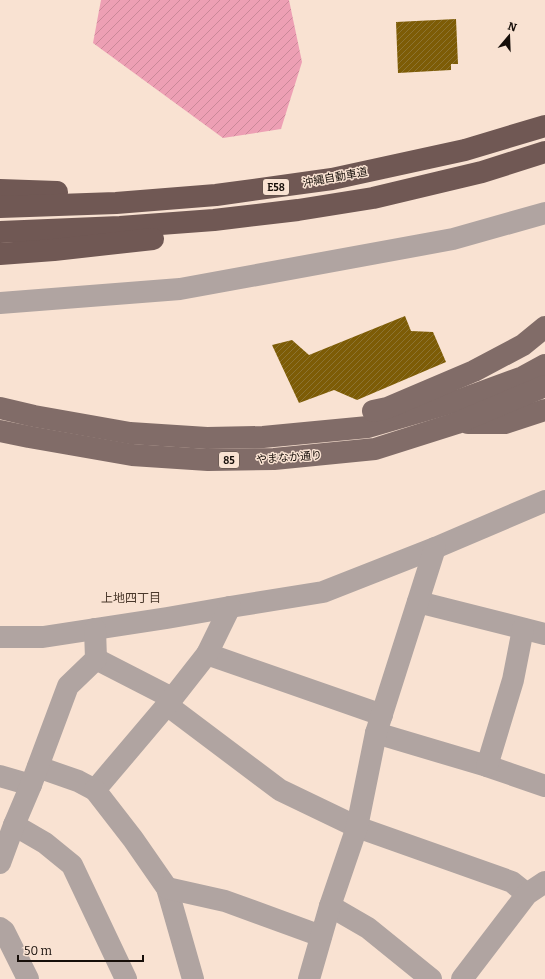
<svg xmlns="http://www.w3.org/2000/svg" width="545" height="979" font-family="Bitter,'Noto Sans JP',serif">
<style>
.garden{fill:url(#garden-furrows)}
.building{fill:url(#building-hatch)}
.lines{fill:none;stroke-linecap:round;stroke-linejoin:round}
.minor{stroke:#b0a4a1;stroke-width:22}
.major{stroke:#816c68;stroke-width:22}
.highway{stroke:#705854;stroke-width:22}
.labels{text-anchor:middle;stroke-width:3;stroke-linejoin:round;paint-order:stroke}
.shield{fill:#f9e2d2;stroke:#5a4e45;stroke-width:1}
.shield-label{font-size:10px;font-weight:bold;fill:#160e09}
.street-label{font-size:11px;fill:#160e09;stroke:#f9e2d2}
.neighbourhood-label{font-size:12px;fill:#4a382b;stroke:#f9e2d2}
</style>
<defs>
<pattern id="garden-furrows" width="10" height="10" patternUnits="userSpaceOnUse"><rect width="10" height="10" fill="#ed9fb4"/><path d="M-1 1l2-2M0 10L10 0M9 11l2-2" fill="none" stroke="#ca8899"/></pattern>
<pattern id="building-hatch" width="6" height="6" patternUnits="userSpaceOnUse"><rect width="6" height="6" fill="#7d5c06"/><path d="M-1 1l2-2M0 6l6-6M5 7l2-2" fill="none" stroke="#8c7332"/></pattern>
</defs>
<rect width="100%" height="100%" fill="#f9e2d2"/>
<!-- garden -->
<polygon class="garden" points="101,0 289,0 302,62 281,129 223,138 93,43"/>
<!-- building -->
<g class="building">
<polygon points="456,19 458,64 451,64 451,70 398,73 396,22"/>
<polygon points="405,316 411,331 433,332 446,362 357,400 334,390 299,403 272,345 292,340 309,355"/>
</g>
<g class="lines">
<!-- minor -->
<g class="minor">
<polyline points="0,303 180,289 453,239 545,213"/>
<polyline points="418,602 545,634"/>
<polyline points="0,637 43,637 167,618 230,607 323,592 435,548 545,501"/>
<polyline points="207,654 382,715"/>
<polyline points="96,659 172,698"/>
<polyline points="167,705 280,790 357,827 512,882 527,894"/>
<polyline points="376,733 487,766 545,786"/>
<polyline points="487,766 513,680 523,629"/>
<polyline points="38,767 78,781 95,790 167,705 207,654 230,607"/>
<polyline points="0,776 31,785"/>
<polyline points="95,790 133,839 167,888 193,979"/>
<polyline points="14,825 45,843 72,865 126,979"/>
<polyline points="0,863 14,825 31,785 68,686 96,659 95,629"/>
<polyline points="167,888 225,901 321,936"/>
<polyline points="330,906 368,928 431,979"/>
<polyline points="0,928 4,931 28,979"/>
<polyline points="309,979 330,906 357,827 376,733 435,548"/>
<polyline points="462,979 527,894 545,882"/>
</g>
<!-- major -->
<g class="major">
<polyline points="0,408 34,416 130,433 207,438 263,437 368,427 460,400 523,377 545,365"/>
<polyline points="373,411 387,408 474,371 523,345 545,327"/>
<polyline points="468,423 505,423 545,410"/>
<polyline points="0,431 29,437 132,455 208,460 274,459 375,449 457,423 545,386"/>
</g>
<!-- highway -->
<g class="highway">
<polyline points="0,190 57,192"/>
<polyline points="0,207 116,203 216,195 332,179 465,150 545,126"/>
<polyline points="0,232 120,227 214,220 298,210 373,198 482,172 545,152"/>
<polyline points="0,254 54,250 153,239"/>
</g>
</g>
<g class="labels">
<!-- shield labels -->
<g class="shield">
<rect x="263" y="179" width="26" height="16" rx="3"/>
<rect x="219" y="452" width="20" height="16" rx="3"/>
</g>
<g class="shield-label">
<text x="276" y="191">E58</text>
<text x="229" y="464">85</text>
</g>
<!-- street labels -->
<g class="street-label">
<text transform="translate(335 177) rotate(-10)" y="4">沖縄自動車道</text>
<text transform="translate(289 457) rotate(-4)" y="4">やまなか通り</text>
</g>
<!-- neighbourhood labels -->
<g class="neighbourhood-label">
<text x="131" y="602">上地四丁目</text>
</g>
</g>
<!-- north arrow -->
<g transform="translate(509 36) rotate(19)" stroke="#f9e2d2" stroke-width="3" paint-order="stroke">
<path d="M0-3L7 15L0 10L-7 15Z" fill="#160e09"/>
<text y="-6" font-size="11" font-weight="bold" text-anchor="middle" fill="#160e09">N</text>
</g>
<!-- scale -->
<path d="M18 955v6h125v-6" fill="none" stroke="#160e09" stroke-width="2"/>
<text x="24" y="955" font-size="12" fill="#160e09" stroke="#f9e2d2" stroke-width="3" paint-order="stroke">50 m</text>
</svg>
